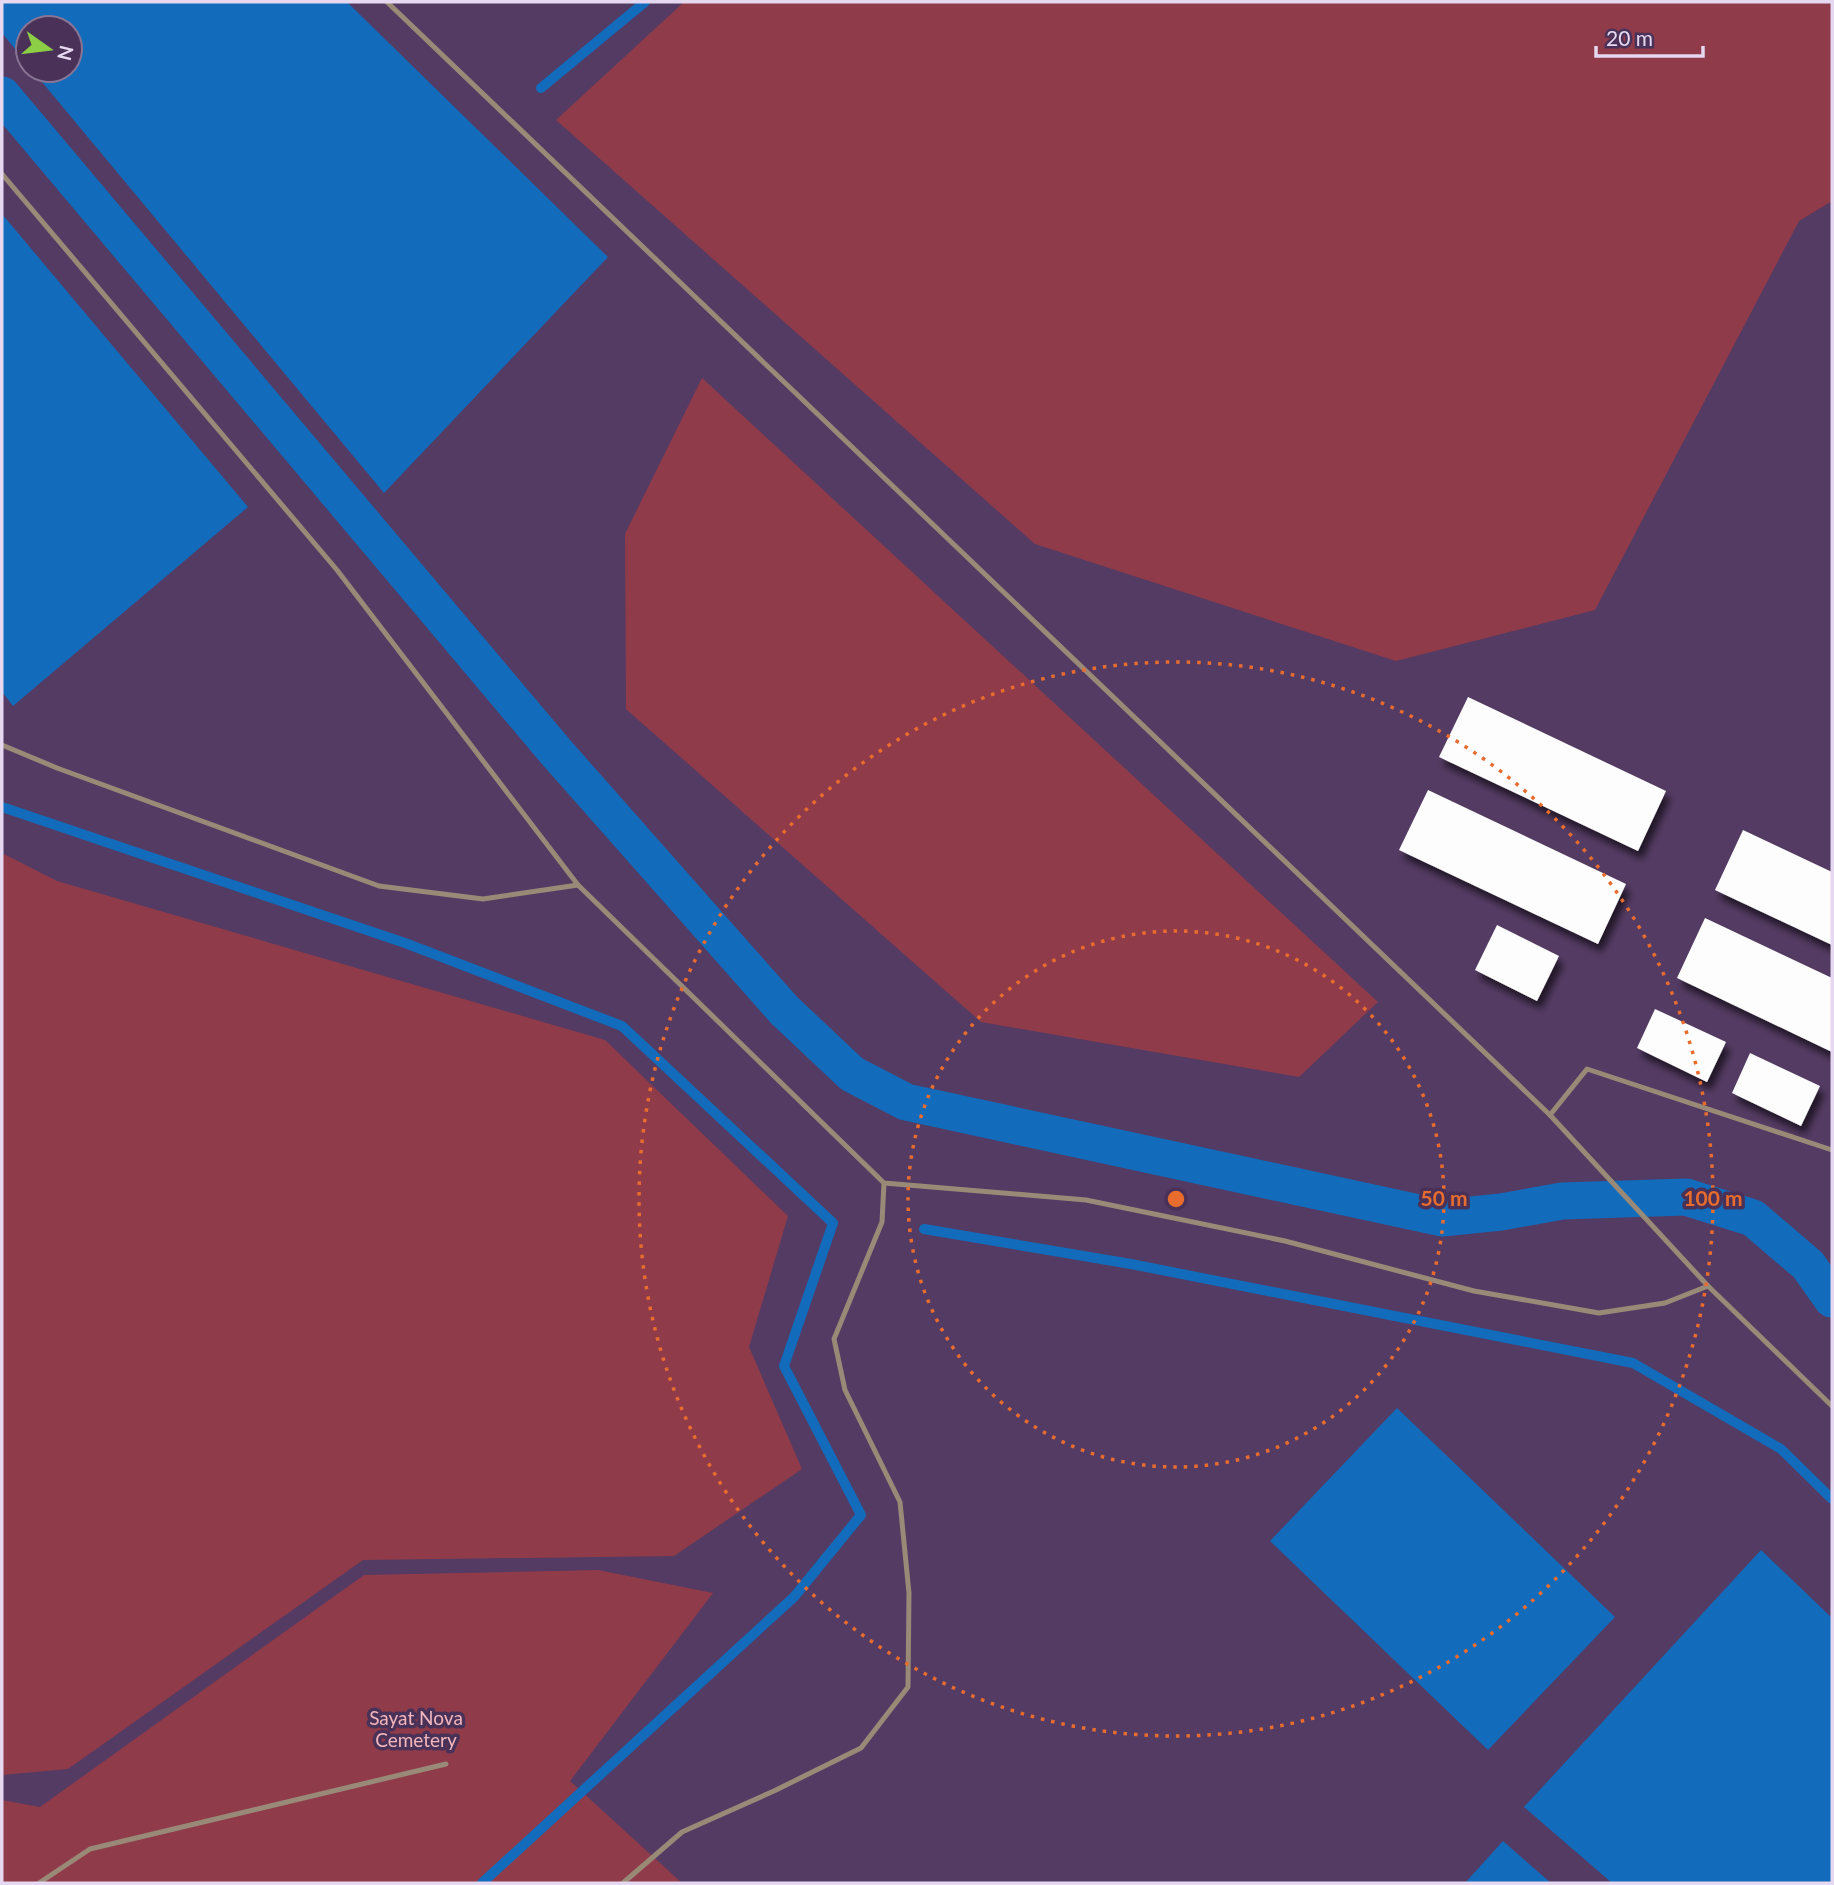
<svg xmlns="http://www.w3.org/2000/svg" width="1834" height="1885" font-family="Lato,sans-serif">
<style>
.green{fill:#903b4a}
.water{fill:#126bbb}
.lines{fill:none;stroke-linecap:round;stroke-linejoin:round}
.stream{stroke:#126bbb;stroke-width:10}
.canal{stroke:#126bbb;stroke-width:37}
.building{fill:#fdfdfd;filter:url(#shadow)}
.service{stroke:#998977;stroke-width:5}
.ring{fill:none;stroke:#e86c2e;stroke-width:3.5;stroke-dasharray:3.5 7}
.labels{text-anchor:middle;stroke-width:7;stroke-linejoin:round;paint-order:stroke}
.park-label{font-size:19px;fill:#f2b6bc;stroke:#493158}
.centre{fill:#e86c2e;stroke:#493158;stroke-width:3.5}
.ring-label{font-size:21px;text-anchor:middle;font-weight:bold;fill:#e86c2e;stroke:#493158;stroke-width:7;stroke-linejoin:round;paint-order:stroke}
</style>
<defs>
<filter id="shadow"><feDropShadow dx="4.5" dy="8" stdDeviation="3.5" flood-color="#0009"/></filter>
</defs>
<rect width="100%" height="100%" fill="#543b63"/>
<!-- green -->
<g class="green">
<polygon points="684,2 1832,2 1832,201 1799,221 1595,610 1396,661 1035,544 556,120"/>
<polygon points="702,378 1378,1002 1299,1077 981,1022 626,709 625,534"/>
<polygon points="2,853 57,881 605,1040 788,1216 749,1347 802,1469 674,1556 363,1560 68,1769 2,1775"/>
<polygon points="598,1570 713,1593 570,1781 682,1883 2,1883 2,1800 40,1807 364,1575"/>
</g>
<!-- water -->
<g class="water">
<polygon points="2,2 347,2 608,257 384,493 32,70 70,70 70,28 28,28 28,65 2,33"/>
<polygon points="2,214 248,507 13,706 2,692"/>
<polygon points="1397,1408 1615,1617 1488,1750 1270,1541"/>
<polygon points="1761,1550 1832,1618 1832,1883 1612,1883 1524,1807"/>
<polygon points="1503,1841 1551,1883 1465,1883"/>
</g>
<g class="lines">
<!-- stream -->
<g class="stream">
<polyline points="541,88 645,2"/>
<polyline points="2,807 405,943 622,1026 833,1223 784,1366 861,1515 794,1597 482,1883"/>
<polyline points="924,1229 1131,1264 1633,1363 1781,1449 1832,1499"/>
</g>
<!-- canal -->
<polyline class="canal" points="2,95 556,752 784,1010 852,1074 906,1102 1442,1218 1501,1212 1562,1201 1686,1197 1753,1218 1808,1265 1832,1299"/>
</g>
<!-- building -->
<g class="building">
<polygon points="1468,697 1666,791 1638,851 1439,757"/>
<polygon points="1428,790 1626,884 1598,944 1399,850"/>
<polygon points="1743,830 1832,872 1832,945 1715,890"/>
<polygon points="1705,918 1832,978 1832,1052 1677,978"/>
<polygon points="1497,925 1559,956 1537,1001 1475,970"/>
<polygon points="1655,1009 1726,1042 1707,1082 1637,1048"/>
<polygon points="1750,1053 1820,1086 1801,1126 1732,1093"/>
</g>
<g class="lines">
<!-- service -->
<g class="service">
<polyline points="387,2 1550,1115 1708,1286 1832,1406"/>
<polyline points="2,174 337,570 578,885 884,1183 1086,1200 1285,1241 1474,1291 1599,1313 1665,1303 1708,1286"/>
<polyline points="2,745 57,768 379,886 483,899 578,885"/>
<polyline points="1550,1115 1587,1069 1832,1150"/>
<polyline points="39,1883 90,1849 446,1764"/>
<polyline points="623,1883 682,1832 774,1791 861,1748 908,1687 909,1593 900,1502 845,1390 834,1339 882,1222 884,1183"/>
</g>
</g>
<!-- distance rings -->
<g class="ring">
<circle cx="1176" cy="1199" r="268"/>
<circle cx="1176" cy="1199" r="537"/>
</g>
<g class="labels">
<!-- park labels -->
<g class="park-label">
<text x="416" y="1725">Sayat Nova<tspan x="416" dy="22">Cemetery</tspan></text>
</g>
</g>
<circle cx="1176" cy="1199" r="10" class="centre"/>
<g class="ring-label">
<text x="1444" y="1206">50 m</text>
<text x="1713" y="1206">100 m</text>
</g>
<!-- border -->
<rect width="1834" height="1885" fill="none" stroke="#e6d8f0" stroke-width="7"/>
<!-- north arrow -->
<g transform="translate(49 49) rotate(104)"><circle r="33" fill="#493158" stroke="#887495" stroke-width="2"/>
<path d="M0-5L12 26L0 18L-12 26Z" fill="#8cce45"/>
<text y="-10" font-size="19" font-weight="bold" text-anchor="middle" fill="#e6d8f0">N</text>
</g>
<!-- scale -->
<path d="M1596 46v10h107v-10" fill="none" stroke="#e6d8f0" stroke-width="3.5"/>
<text x="1606" y="46" font-size="21" fill="#e6d8f0" stroke="#493158" stroke-width="5" paint-order="stroke">20 m</text>
</svg>
